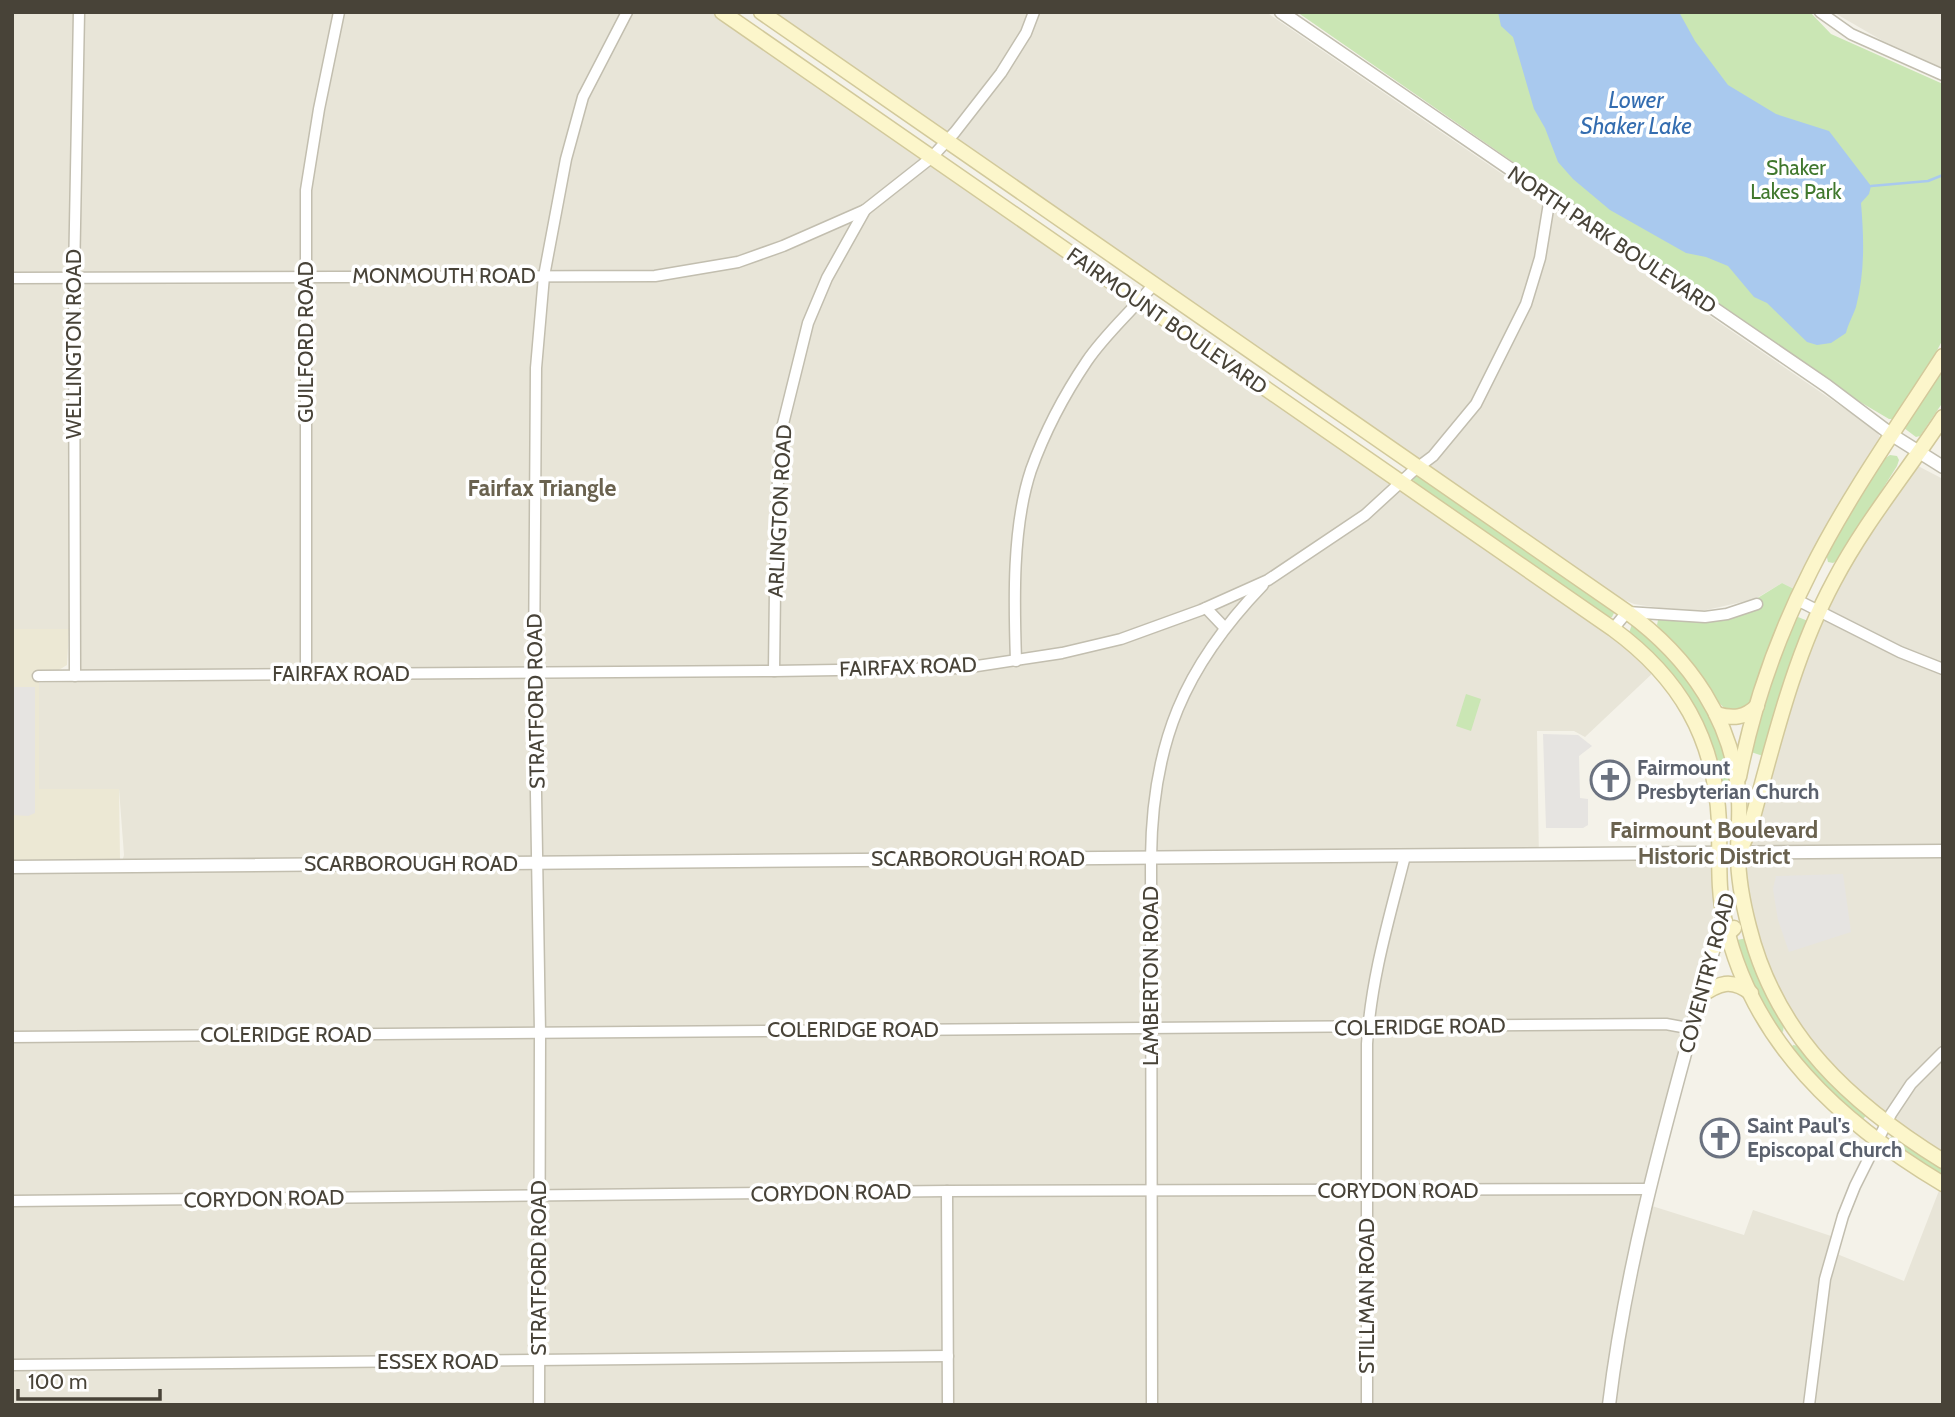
<svg xmlns="http://www.w3.org/2000/svg" width="1955" height="1417" font-family="Cabin,sans-serif">
<style>
.residential{fill:#e8e5d8}
.education{fill:#ece8d4}
.green{fill:#cae6b4}
.parking{fill:#e6e4e1}
.water{fill:#a9c9ee}
.lines{fill:none;stroke-linecap:round;stroke-linejoin:round}
.stream{stroke:#a9c9ee;stroke-width:2.5}
.minor-casing{stroke:#c2beaf;stroke-width:13}
.tertiary-casing{stroke:#c2beaf;stroke-width:15}
.secondary-casing{stroke:#d2c99b;stroke-width:17}
.minor{stroke:#fff;stroke-width:10}
.tertiary{stroke:#fff;stroke-width:12}
.secondary{stroke:#fcf6cb;stroke-width:14}
.labels{text-anchor:middle;stroke-width:7;stroke-linejoin:round;paint-order:stroke}
.park-label{font-size:21px;fill:#40782d;stroke:#fff}
.street-label{font-size:21px;fill:#484338;stroke:#fff}
.worship-label{font-size:21px;font-weight:bold;fill:#5b616d;stroke:#fff;text-anchor:start}
.water-label{font-size:23px;font-style:italic;fill:#346db0;stroke:#fff}
.neighbourhood-label{font-size:23px;font-weight:bold;fill:#6a624f;stroke:#fff}
</style>
<rect width="100%" height="100%" fill="#f4f2e9"/>
<!-- residential -->
<g class="residential">
<polygon points="12,12 711,12 1614,636 1655,671 1585,737 1574,731 1537,731 1539,861 1704,859 1714,867 1715,873 1713,925 1633,1233 1611,1347 1603,1405 12,1405 12,873 119,872 124,855 119,789 39,789 39,683 81,682 81,630 12,629"/>
<polygon points="771,12 1266,12 1867,424 1876,430 1881,439 1796,590 1782,583 1755,599 1702,611 1685,612 1634,604 1613,595"/>
<polygon points="1833,12 1943,12 1943,68 1883,41"/>
<polygon points="1918,466 1943,479 1943,1155 1901,1127 1824,1061 1776,990 1757,937 1745,876 1752,839 1783,726 1811,645 1848,565 1913,468"/>
<polygon points="1940,1188 1943,1189 1943,1405 1616,1405 1624,1345 1652,1206 1744,1235 1753,1210 1831,1236 1827,1250 1904,1281"/>
</g>
<!-- education -->
<polygon class="education" points="12,629 69,629 67,665 57,671 39,672 39,789 119,789 120,860 12,861"/>
<!-- green -->
<g class="green">
<polygon points="1297,12 1810,12 1831,34 1943,84 1943,339 1923,377 1894,419 1889,419 1850,396"/>
<polygon points="1943,365 1943,402 1920,436 1916,437 1904,428"/>
<polygon points="1890,455 1897,456 1899,460 1897,466 1838,560 1833,563 1828,562 1826,553 1884,459"/>
<polygon points="1415,475 1421,476 1611,606 1614,613 1612,617 1604,617 1414,484 1413,479"/>
<path d="M1782 583 1796 590 1751 704C1724 730 1709 684 1696 668 1685 655 1673 643 1661 630L1657 625 1658 620H1713L1759 605 1756 599Z"/>
<polygon points="1798,617 1808,621 1763,756 1748,751 1759,713 1793,620"/>
<path d="M1632 624C1641 631 1652 636 1659 643 1688 671 1735 748 1730 788H1721L1712 751 1629 633Z"/>
<polygon points="1466,694 1481,699 1471,731 1456,726"/>
<polygon points="1747,938 1784,1024 1783,1032 1775,1028 1746,970 1737,940"/>
<polygon points="1793,1045 1799,1046 1830,1082 1867,1114 1861,1122 1832,1098 1791,1048"/>
<polygon points="1893,1135 1943,1166 1943,1179 1888,1140"/>
</g>
<!-- parking -->
<g class="parking">
<polygon points="12,687 35,687 35,813 28,816 12,815"/>
<polygon points="1543,734 1578,735 1592,746 1579,756 1580,798 1588,799 1588,825 1583,828 1546,828"/>
<polygon points="1843,874 1851,932 1789,952 1778,920 1775,902 1773,889 1776,876"/>
</g>
<!-- water -->
<path class="water" d="M1498 12H1679L1695 41 1728 85 1776 114 1829 131 1871 186 1869 194 1861 203C1864 239 1865 272 1856 307 1853 316 1848 324 1846 333L1831 343 1817 345 1807 342 1767 303 1754 297 1728 266 1706 257 1686 253 1610 210 1573 179 1558 162 1545 128 1534 109 1513 37 1501 26Z"/>
<g class="lines">
<!-- stream -->
<polyline class="stream" points="1871,186 1928,181 1943,175"/>
<defs>
<g id="minor">
<polyline points="1820,12 1851,34 1943,75"/>
<polyline points="12,278 655,276 738,262 783,246 865,210"/>
<polyline points="1797,600 1900,652 1943,669"/>
<polyline points="1206,608 1225,628"/>
<polyline points="1613,629 1627,612 1705,617 1727,614 1757,604"/>
<path d="M1016 661C1014 602 1012 527 1031 470 1045 431 1064 395 1087 361 1106 333 1133 310 1154 284"/>
<polyline points="774,671 776,509 782,428 808,323 827,278 865,210 931,158 955,132 1001,73 1026,33 1034,12"/>
<polyline points="306,675 306,190 319,109 339,12"/>
<polyline points="38,676 774,671 964,668 1062,653 1121,639 1201,610 1268,580 1365,515 1413,471 1433,456 1476,404 1526,304 1540,258 1550,197"/>
<polyline points="75,676 74,278 79,12"/>
<polyline points="12,1037 1666,1024 1693,1029"/>
<polyline points="947,1191 948,1405"/>
<polyline points="12,1201 947,1191 1649,1189"/>
<polyline points="12,1365 948,1356"/>
<polyline points="539,1405 540,1033 534,674 536,368 544,276 566,159 583,97 627,12"/>
<path d="M1152 1405 1151 858C1152 743 1184 667 1263 585"/>
<path d="M1367 1405V1044C1371 978 1389 919 1405 856"/>
<polyline points="1809,1405 1825,1279 1843,1216 1855,1186 1891,1114 1911,1084 1943,1052"/>
</g>
<g id="tertiary">
<polyline points="1281,12 1827,386 1892,435 1943,467"/>
<polyline points="12,867 1943,851"/>
<path d="M1609 1405C1629 1238 1680 1076 1723 914"/>
</g>
<g id="secondary">
<path d="M722 12 1613 629C1680 678 1715 738 1719 822 1720 855 1717 890 1725 922 1752 1043 1841 1123 1943 1184"/>
<path d="M761 12 1627 612C1689 657 1735 722 1739 801 1740 818 1738 836 1738 854 1738 878 1743 904 1749 927 1776 1036 1851 1104 1943 1161"/>
<path d="M1716 714C1733 719 1745 718 1757 706"/>
<path d="M1739 777C1753 706 1778 635 1811 570 1848 496 1898 426 1943 356"/>
<path d="M1741 848 1750 828C1773 745 1793 657 1834 581 1865 522 1907 472 1943 417"/>
<polyline points="1715,946 1734,928"/>
<path d="M1700 996C1719 983 1731 978 1751 993"/>
</g>
</defs>
<!-- minor casing -->
<use href="#minor" class="minor-casing"/>
<!-- tertiary casing -->
<use href="#tertiary" class="tertiary-casing"/>
<!-- secondary casing -->
<use href="#secondary" class="secondary-casing"/>
<!-- minor -->
<use href="#minor" class="minor"/>
<!-- tertiary -->
<use href="#tertiary" class="tertiary"/>
<!-- secondary -->
<use href="#secondary" class="secondary"/>
</g>
<!-- icons -->
<defs>
<symbol id="church-ring" viewBox="-11 -11 22 22"><circle r="9.5" fill="#fff" stroke="#6b7280" stroke-width="1.5"/><path d="M-1.2-6h2.4v3.5h3.3v2.4h-3.3V6h-2.4V-.1h-3.3v-2.4h3.3Z" fill="#6b7280"/></symbol>
</defs>
<g fill-rule="evenodd">
<use href="#church-ring" x="1588" y="758" width="44" height="44"/>
<use href="#church-ring" x="1698" y="1116" width="44" height="44"/>
</g>
<g class="labels">
<!-- park labels -->
<g class="park-label">
<text x="1796" y="175">Shaker<tspan x="1796" dy="24">Lakes Park</tspan></text>
</g>
<!-- street labels -->
<g class="street-label">
<text transform="translate(1612 240) rotate(34)" y="7">NORTH PARK BOULEVARD</text>
<text x="444" y="283">MONMOUTH ROAD</text>
<text transform="translate(1167 321) rotate(35)" y="7">FAIRMOUNT BOULEVARD</text>
<text transform="translate(306 342) rotate(-90)" y="7">GUILFORD ROAD</text>
<text transform="translate(74 344) rotate(-90)" y="7">WELLINGTON ROAD</text>
<text transform="translate(780 511) rotate(-87)" y="7">ARLINGTON ROAD</text>
<text transform="translate(908 667) rotate(-2)" y="7">FAIRFAX ROAD</text>
<text x="341" y="681">FAIRFAX ROAD</text>
<text transform="translate(536 701) rotate(-91)" y="7">STRATFORD ROAD</text>
<text x="978" y="866">SCARBOROUGH ROAD</text>
<text x="411" y="871">SCARBOROUGH ROAD</text>
<text transform="translate(1707 973) rotate(-75)" y="7">COVENTRY ROAD</text>
<text transform="translate(1151 976) rotate(-90)" y="7">LAMBERTON ROAD</text>
<text transform="translate(1420 1027) rotate(-1)" y="7">COLERIDGE ROAD</text>
<text x="853" y="1037">COLERIDGE ROAD</text>
<text x="286" y="1042">COLERIDGE ROAD</text>
<text x="1398" y="1198">CORYDON ROAD</text>
<text transform="translate(831 1193) rotate(-1)" y="7">CORYDON ROAD</text>
<text transform="translate(264 1199) rotate(-1)" y="7">CORYDON ROAD</text>
<text transform="translate(539 1268) rotate(-90)" y="7">STRATFORD ROAD</text>
<text transform="translate(1367 1296) rotate(-90)" y="7">STILLMAN ROAD</text>
<text x="438" y="1369">ESSEX ROAD</text>
</g>
<!-- worship labels -->
<g class="worship-label">
<text x="1637" y="775">Fairmount<tspan x="1637" dy="24">Presbyterian Church</tspan></text>
<text x="1747" y="1133">Saint Paul's<tspan x="1747" dy="24">Episcopal Church</tspan></text>
</g>
<!-- water labels -->
<g class="water-label">
<text x="1636" y="108">Lower<tspan x="1636" dy="26">Shaker Lake</tspan></text>
</g>
<!-- neighbourhood labels -->
<g class="neighbourhood-label">
<text x="542" y="496">Fairfax Triangle</text>
<text x="1714" y="838">Fairmount Boulevard<tspan x="1714" dy="26">Historic District</tspan></text>
</g>
</g>
<!-- border -->
<rect width="1955" height="1417" fill="none" stroke="#484338" stroke-width="28"/>
<!-- scale -->
<path d="M18 1389v10h142v-10" fill="none" stroke="#484338" stroke-width="3.5"/>
<text x="28" y="1389" font-size="21" fill="#484338" stroke="#ffffff" stroke-width="5" paint-order="stroke">100 m</text>
</svg>
